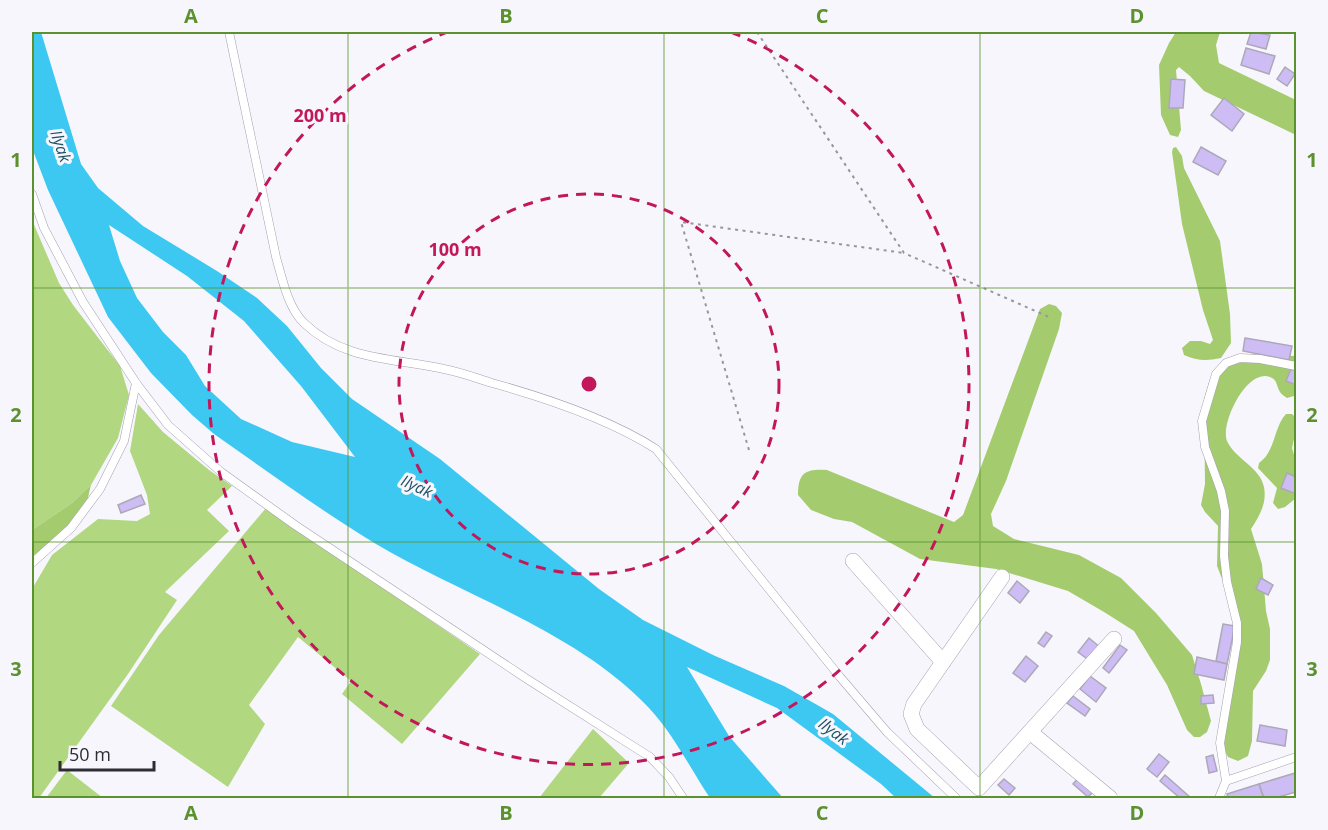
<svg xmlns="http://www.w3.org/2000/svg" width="1328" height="830" font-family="'Open Sans',sans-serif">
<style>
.green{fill:#b1d781}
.forest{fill:#a4cc6f}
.water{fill:#3dc8f2;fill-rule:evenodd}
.building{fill:#cdbdf4;stroke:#aca8b8;stroke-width:1.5}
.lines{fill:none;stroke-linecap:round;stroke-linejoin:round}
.service-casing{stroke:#a4a0b0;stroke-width:9}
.minor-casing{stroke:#a4a0b0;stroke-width:16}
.path{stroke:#98969d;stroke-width:2;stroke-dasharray:3 4.5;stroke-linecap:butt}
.service{stroke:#fff;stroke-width:8}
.minor{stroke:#fff;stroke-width:15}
.grid{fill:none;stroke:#5b922d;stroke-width:1.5;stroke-opacity:0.55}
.ring{fill:none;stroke:#c2185b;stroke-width:3;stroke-dasharray:10 8}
.labels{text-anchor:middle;stroke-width:6;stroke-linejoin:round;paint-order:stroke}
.water-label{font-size:16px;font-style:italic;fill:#1c5364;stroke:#f8f6fd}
.centre{fill:#c2185b;stroke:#f8f6fd;stroke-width:3}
.ring-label{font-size:18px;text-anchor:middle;font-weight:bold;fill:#c2185b;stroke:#f8f6fd;stroke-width:6;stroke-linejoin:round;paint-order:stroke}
.neatline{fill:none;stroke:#5b922d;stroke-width:2}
.grid-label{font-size:20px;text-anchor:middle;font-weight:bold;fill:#5b922d}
</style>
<rect width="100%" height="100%" fill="#f8f6fd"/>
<!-- green -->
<g class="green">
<polygon points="32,220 59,283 73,305 120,366 129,395 118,438 91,485 72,503 32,530"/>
<polygon points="138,404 163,432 209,470 232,486 207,510 229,531 165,592 177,600 128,674 39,798 32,798 32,589 52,555 98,519 137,521 150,514 147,495 130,451"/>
<polygon points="266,508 480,654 402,744 342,694 351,681 298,637 249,705 265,724 228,787 111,706 159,635"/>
<polygon points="593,729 629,763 599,798 539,798"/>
<polygon points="67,770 103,798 46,798"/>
</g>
<!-- forest -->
<g class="forest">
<polygon points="1176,32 1220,32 1216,45 1219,63 1296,100 1296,135 1204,91 1190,76 1179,67 1176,70 1181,130 1178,137 1170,135 1161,115 1159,65 1169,43"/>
<path d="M1176 147 1182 156 1184 168 1220 241 1230 314 1231 343 1221 358C1207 361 1197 361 1184 355L1182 348 1190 341H1201L1210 344 1213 340 1203 310 1182 224 1172 152 1173 148Z"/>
<path d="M1049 304 1056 306 1062 313 1059 329 1006 481 991 514 993 526 1014 539 1079 555 1121 578 1156 613 1192 655 1201 684 1211 721 1207 732 1200 737H1194L1187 730 1167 685 1134 631 1104 612 1068 591 996 569 920 559 852 522 834 519 811 510 798 495C798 472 806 469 827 470L954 522 963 515 1040 309Z"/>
<path d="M1245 354 1296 356V392L1294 396 1287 398C1284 396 1281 394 1280 392 1276 386 1278 380 1270 377 1247 368 1220 423 1227 441 1235 459 1260 467 1264 487 1267 503 1260 515 1251 529L1262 564 1266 611 1270 629V660L1266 671 1253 691 1252 741 1248 756 1238 761 1228 757 1223 747 1237 617 1217 566 1218 526 1205 512 1201 505 1205 484 1204 399 1210 379 1225 362Z"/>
<path d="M1286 414H1292L1296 418V430L1292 448 1296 461V498L1285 507 1278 509 1273 503 1277 488 1258 468 1259 463C1276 451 1273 428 1286 414Z"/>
<path d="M91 485C88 495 87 507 83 517 77 532 46 550 32 556V530L72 503Z"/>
</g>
<!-- water -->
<path class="water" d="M32 32H41L81 164 98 188 143 226 217 271 257 298 287 326 321 368 352 399 440 459 599 589 643 620 713 655 784 686 833 714 935 798H896L881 784 777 708 687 667 729 736 783 798H710C690 768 674 735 649 708 578 632 464 596 376 544 320 510 267 471 214 434L192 415 151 373 108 317 48 190 32 148ZM109 225 187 276 244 321 301 386 355 457 292 442 241 419 205 386 186 355 163 332 137 298 120 261Z"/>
<!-- building -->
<g class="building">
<polygon points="1251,32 1270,35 1266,49 1247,44"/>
<polygon points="1246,48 1275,56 1269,74 1241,65"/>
<polygon points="1285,67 1295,74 1287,86 1277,79"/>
<polygon points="1171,79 1185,80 1183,108 1169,108"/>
<polygon points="1224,98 1244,114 1232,131 1211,115"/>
<polygon points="1201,147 1226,161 1218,175 1193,162"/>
<polygon points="1245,338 1292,346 1289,360 1243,351"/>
<polygon points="1291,369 1296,371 1296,385 1286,381"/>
<polygon points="1287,473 1296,477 1296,494 1281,488"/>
<polygon points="141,495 145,504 121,513 118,505"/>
<polygon points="1261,578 1273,585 1268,595 1256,589"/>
<polygon points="1017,581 1029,591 1020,603 1008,593"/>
<polygon points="1223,624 1235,626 1227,664 1216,661"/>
<polygon points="1046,632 1052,636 1044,647 1038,643"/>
<polygon points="1089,638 1101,648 1090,661 1078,652"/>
<polygon points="1120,645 1127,650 1109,673 1103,668"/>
<polygon points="1026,656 1038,666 1025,682 1013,673"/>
<polygon points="1197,657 1227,664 1224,680 1194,674"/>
<polygon points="1090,676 1106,688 1096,702 1080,689"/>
<polygon points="1213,695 1214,703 1201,704 1201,696"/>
<polygon points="1073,696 1090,709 1085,716 1067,703"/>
<polygon points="1260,725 1287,730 1285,746 1257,741"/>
<polygon points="1159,754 1169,762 1157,777 1147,769"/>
<polygon points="1213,755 1217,771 1209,773 1206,757"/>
<polygon points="1295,773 1296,792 1275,798 1264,798 1259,784"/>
<polygon points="1165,775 1191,798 1180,798 1160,781"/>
<polygon points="1080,776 1095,790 1088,797 1073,784"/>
<polygon points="1004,779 1015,788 1009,795 998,785"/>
<polygon points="1259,784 1263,797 1257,798 1228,798 1227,794"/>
</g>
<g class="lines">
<defs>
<g id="service">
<path d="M229 32 276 257C282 278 288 308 304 323 343 361 394 358 444 369 460 372 476 378 492 383 546 398 609 419 656 449L840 677 887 732 956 798"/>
<polyline points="32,194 44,228 83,302 136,383 168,425 221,472 295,525 527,679 650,757 669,777 683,798"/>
<polyline points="32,563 71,528 100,489 124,441 136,383"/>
<polyline points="1226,781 1296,757"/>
<polyline points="1219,798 1226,781 1220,743 1237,642 1237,623 1227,582 1224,556 1225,511 1221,491 1205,447 1202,421 1216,374 1226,363 1240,358 1260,359 1296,366"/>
</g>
<g id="minor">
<polyline points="853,561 943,662"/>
<polyline points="1002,577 914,704 911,714 917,729 979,788 1114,639"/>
<polyline points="1030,732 1110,798"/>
</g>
</defs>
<!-- service casing -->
<use href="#service" class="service-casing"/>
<!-- minor casing -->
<use href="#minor" class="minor-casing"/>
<!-- path -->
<g class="path">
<polyline points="757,32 904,253 1049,317"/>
<polyline points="749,450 681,222 904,253"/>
</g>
<!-- service -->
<use href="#service" class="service"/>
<!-- minor -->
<use href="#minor" class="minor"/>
</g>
<!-- grid -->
<path class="grid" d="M348 32V798M664 32V798M980 32V798M32 288H1296M32 542H1296"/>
<!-- distance rings -->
<g class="ring">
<circle cx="589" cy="384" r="190"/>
<path d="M731 32A380 380 0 1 1 447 32"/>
</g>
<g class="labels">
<!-- water labels -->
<g class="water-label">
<text transform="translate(61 146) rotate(71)" y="6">Ilyak</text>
<text transform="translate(417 486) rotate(24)" y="6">Ilyak</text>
<text transform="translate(834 731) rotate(37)" y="6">Ilyak</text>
</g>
</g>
<circle cx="589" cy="384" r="9" class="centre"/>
<g class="ring-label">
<text x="320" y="122">200 m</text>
<text x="455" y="256">100 m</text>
</g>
<!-- border -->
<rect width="1328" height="830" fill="none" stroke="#f8f6fd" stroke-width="66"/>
<!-- scale -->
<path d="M60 761v9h94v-9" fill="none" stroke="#2f2d34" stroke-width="3"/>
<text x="69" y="761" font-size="18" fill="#2f2d34" stroke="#f8f6fd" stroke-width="4.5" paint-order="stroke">50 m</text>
<rect x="33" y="33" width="1262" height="764" class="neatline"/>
<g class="grid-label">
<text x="191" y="23">A</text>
<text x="506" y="23">B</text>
<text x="822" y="23">C</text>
<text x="1137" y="23">D</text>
<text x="16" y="167">1</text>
<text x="1312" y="167">1</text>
<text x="16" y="422">2</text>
<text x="1312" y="422">2</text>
<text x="16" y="676">3</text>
<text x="1312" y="676">3</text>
<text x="191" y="820">A</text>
<text x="506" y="820">B</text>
<text x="822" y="820">C</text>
<text x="1137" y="820">D</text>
</g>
</svg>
